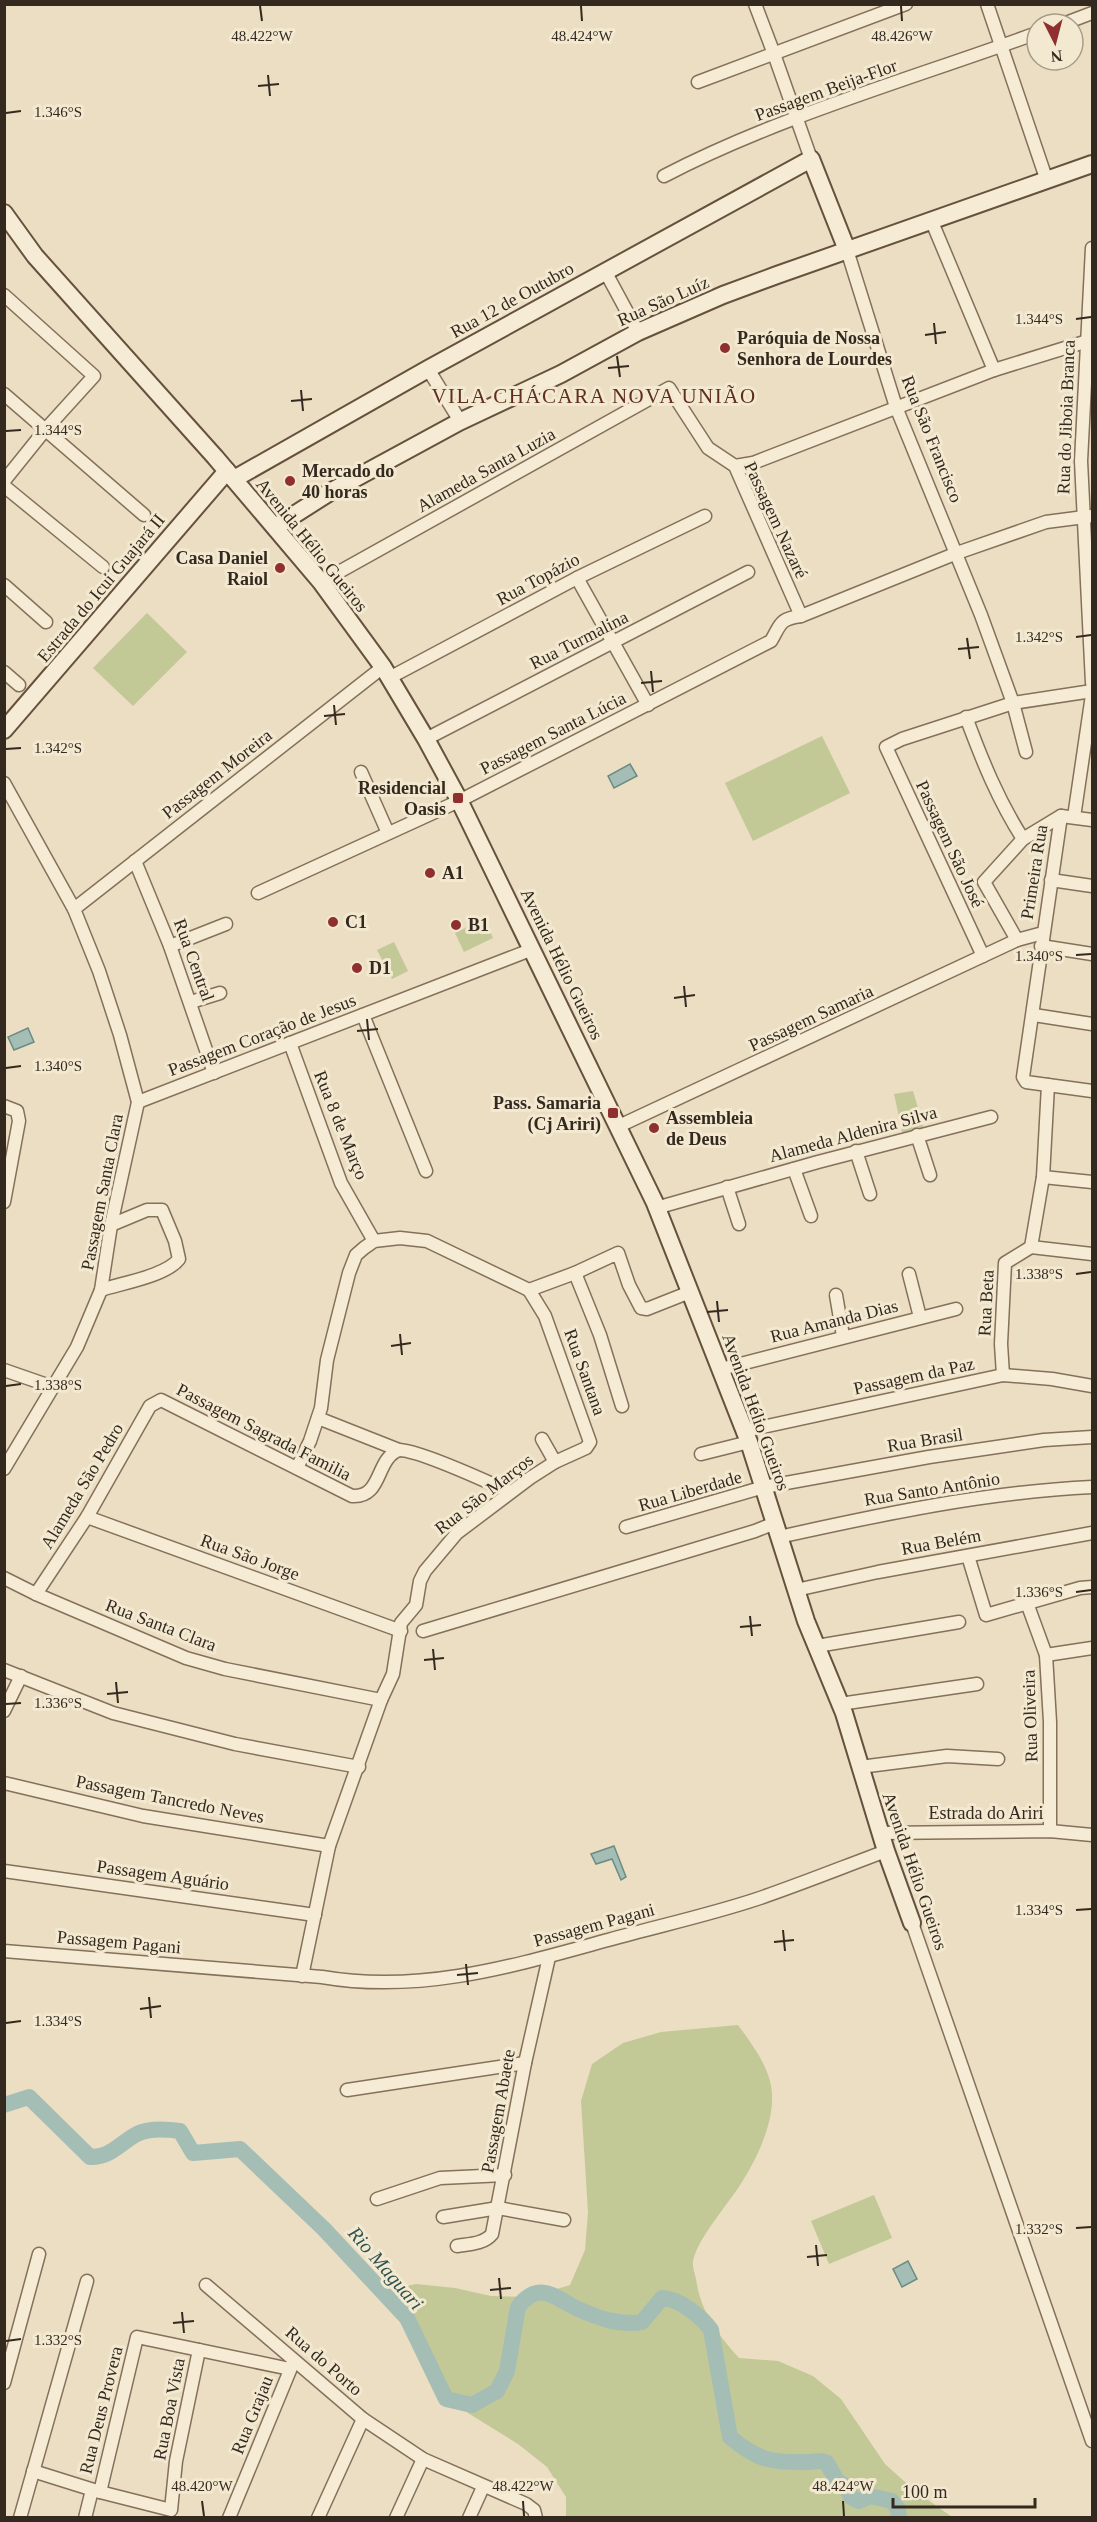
<svg xmlns="http://www.w3.org/2000/svg" width="1097" height="2522" font-family="'Times New Roman',serif">
<style>
.green{fill:#c3c897}
.water{fill:#a4beb6;stroke:#6c8b83;stroke-width:1.5}
.lines{fill:none;stroke-linecap:round;stroke-linejoin:round}
.river{stroke:#a4beb6;stroke-width:16}
.minor-casing{stroke:#84705b;stroke-width:15}
.secondary-casing{stroke:#65513e;stroke-width:20}
.minor{stroke:#f6ecd5;stroke-width:12}
.secondary{stroke:#f6ecd5;stroke-width:16}
.ticks{fill:none;stroke:#34291e;stroke-width:2}
.poi-dot{fill:#8f2f30;stroke:#f3e9d1;stroke-width:2}
.labels{text-anchor:middle;stroke-width:6;stroke-linejoin:round;paint-order:stroke}
.street-label{font-size:18px;fill:#34291e;stroke:#f3e9d1}
.poi-label{font-size:18px;font-weight:bold;fill:#34291e;stroke:#f3e9d1;text-anchor:start}
.water-label{font-size:20px;font-style:italic;fill:#2e5350;stroke:#f3e9d1}
.quarter-label{font-size:21px;letter-spacing:1.5px;fill:#5e2d20;stroke:#f3e9d1}
.ticks-label{font-size:15px;text-anchor:middle;fill:#34291e;stroke:#f3e9d1;stroke-width:6;stroke-linejoin:round;paint-order:stroke}
</style>
<rect width="100%" height="100%" fill="#ebdec2"/>
<!-- green -->
<g class="green">
<polygon points="147,613 187,652 133,706 93,668"/>
<polygon points="822,736 850,793 753,841 725,783"/>
<polygon points="484,919 493,938 464,952 455,933"/>
<polygon points="394,942 408,971 392,979 377,950"/>
<polygon points="913,1091 924,1129 903,1135 894,1094"/>
<path d="M738 2025C752 2044 771 2069 772 2094 774 2130 749 2175 728 2202 718 2216 696 2244 693 2261 692 2266 695 2274 696 2279 701 2313 717 2333 739 2358L778 2361 813 2376 841 2399 885 2464 914 2490 952 2517H566V2497L547 2467 518 2444 468 2413 447 2394 388 2303 392 2289 416 2284 455 2288 491 2296 530 2297 570 2285 585 2250 588 2212 581 2101 592 2064 623 2043 661 2032Z"/>
<polygon points="874,2195 892,2238 829,2264 811,2221"/>
</g>
<!-- water -->
<g class="water">
<polygon points="630,764 637,776 614,788 608,776"/>
<polygon points="28,1028 34,1042 14,1050 8,1037"/>
<polygon points="614,1846 626,1877 621,1880 612,1859 596,1864 591,1854"/>
<polygon points="908,2261 917,2279 902,2287 893,2269"/>
</g>
<g class="lines">
<!-- river -->
<path class="river" d="M4 2105 29 2097 90 2157C110 2158 120 2143 137 2134 149 2128 166 2129 180 2131L193 2153 240 2149 324 2229 407 2318 446 2399 472 2405 497 2391 507 2371 518 2307C539 2279 555 2298 578 2309 599 2318 619 2326 642 2322L662 2298C680 2299 701 2316 711 2330L730 2437C758 2461 773 2463 809 2462 817 2462 820 2459 827 2463L837 2481 846 2487 851 2497 859 2501 870 2496 892 2501 898 2509 899 2518"/>
<defs>
<g id="minor">
<polyline points="755,4 774,54 811,159"/>
<polyline points="987,4 1047,181"/>
<polyline points="1063,24 1092,13"/>
<polyline points="698,82 906,4"/>
<path d="M664 176C779 116 914 78 1037 33"/>
<polyline points="932,222 994,370"/>
<polyline points="1092,248 1081,461 1092,683"/>
<polyline points="847,250 896,407 981,615 1013,703 1026,752"/>
<polyline points="605,271 638,332"/>
<polyline points="4,295 94,376 45,430 4,481"/>
<polyline points="428,369 460,421"/>
<polyline points="4,394 144,515"/>
<polyline points="735,466 753,463 994,370 1091,340"/>
<polyline points="4,486 103,567"/>
<polyline points="577,578 648,705"/>
<polyline points="321,582 669,388 708,448 735,466 801,616"/>
<polyline points="4,585 46,622"/>
<polyline points="4,672 19,685"/>
<polyline points="389,678 577,578 705,516"/>
<path d="M966 717C982 760 998 800 1023 839"/>
<polyline points="426,739 748,572"/>
<polyline points="361,772 388,833"/>
<polyline points="4,783 74,909 99,971 120,1035 138,1102 111,1225 101,1290 77,1347 4,1469"/>
<polyline points="1061,816 1023,1077 1026,1082 1092,1091"/>
<polyline points="1074,817 1092,695"/>
<polyline points="135,861 170,946 214,1073"/>
<polyline points="1051,880 1092,886"/>
<path d="M258 893 459 801 771 641C781 624 779 619 801 616L957 553 1046 522 1092 516"/>
<polyline points="74,909 383,667"/>
<polyline points="1017,940 984,882 1023,839 1061,816 1092,820"/>
<polyline points="170,946 226,924"/>
<polyline points="1041,946 1092,954"/>
<polyline points="983,956 886,747 902,739 1013,703 1092,691"/>
<polyline points="191,1002 220,993"/>
<polyline points="363,1015 426,1171"/>
<polyline points="1034,1015 1092,1024"/>
<polyline points="290,1043 341,1183 374,1241"/>
<polyline points="138,1102 533,949"/>
<polyline points="4,1106 17,1111 19,1121 4,1202"/>
<polyline points="619,1126 1017,940 1043,933"/>
<polyline points="917,1135 930,1175"/>
<polyline points="856,1151 870,1194"/>
<polyline points="794,1169 811,1216"/>
<polyline points="1043,1177 1092,1182"/>
<polyline points="727,1187 739,1224"/>
<polyline points="656,1208 818,1162 991,1117"/>
<polyline points="1031,1247 1092,1254"/>
<polyline points="575,1273 600,1335 622,1406"/>
<polyline points="909,1274 920,1317"/>
<path d="M101 1290C122 1283 166 1276 179 1259L175 1241 162 1210H147L111 1225"/>
<polyline points="836,1295 843,1336"/>
<polyline points="721,1369 956,1309"/>
<polyline points="4,1370 53,1387"/>
<polyline points="1003,1375 1001,1344 1005,1263 1031,1247 1043,1177 1048,1085"/>
<path d="M318 1418 399 1450C419 1450 488 1482 510 1492"/>
<polyline points="744,1431 1003,1375 1052,1379 1092,1386"/>
<polyline points="542,1439 555,1462"/>
<polyline points="701,1454 749,1442"/>
<polyline points="297,1468 310,1441 321,1408 327,1360 349,1273 356,1255 364,1248 374,1241 400,1238 427,1241 529,1290 575,1273 618,1253 629,1285 641,1308 647,1309 690,1292"/>
<polyline points="87,1517 401,1631"/>
<polyline points="626,1527 764,1487 929,1457 1044,1440 1092,1437"/>
<path d="M779 1537C883 1514 986 1492 1092 1487"/>
<polyline points="968,1556 986,1615 1080,1588 1092,1587"/>
<polyline points="4,1578 36,1594 186,1658 225,1669 381,1700"/>
<polyline points="796,1590 878,1572 1092,1533"/>
<path d="M36 1594 87 1517 150 1406 161 1400 352 1496C383 1498 375 1459 399 1450"/>
<polyline points="1027,1603 1046,1655 1050,1722 1050,1831"/>
<polyline points="423,1631 755,1531 775,1523"/>
<polyline points="817,1646 959,1622"/>
<polyline points="1046,1655 1092,1648"/>
<polyline points="4,1670 113,1713 235,1744 359,1767"/>
<polyline points="840,1704 977,1684"/>
<polyline points="4,1711 21,1676"/>
<polyline points="860,1767 947,1756 998,1759"/>
<polyline points="4,1783 143,1816 329,1846"/>
<polyline points="880,1833 1050,1831 1092,1835"/>
<polyline points="4,1871 315,1915"/>
<polyline points="912,1923 1092,2441"/>
<path d="M4 1951 322 1977C421 1994 513 1966 608 1940 658 1926 709 1915 757 1899 801 1884 843 1867 886 1851"/>
<polyline points="302,1976 329,1846 381,1700 393,1674 401,1623 416,1605 420,1581 425,1571 457,1533 530,1478 555,1462 586,1448 590,1442 545,1316 529,1290"/>
<polyline points="347,2090 525,2063"/>
<polyline points="377,2199 440,2178 505,2175"/>
<polyline points="443,2217 498,2208 564,2220"/>
<path d="M457 2246C469 2244 484 2244 492 2234L525 2063 549 1957"/>
<polyline points="206,2285 363,2419 423,2459 526,2504 534,2510 536,2518"/>
<polyline points="4,2383 39,2254"/>
<polyline points="33,2471 100,2492 171,2510 176,2461 199,2350"/>
<polyline points="100,2492 137,2337 290,2369"/>
<polyline points="20,2518 87,2281"/>
<polyline points="85,2518 92,2490"/>
<polyline points="229,2518 293,2363"/>
<polyline points="318,2518 363,2419"/>
<polyline points="396,2518 423,2459"/>
<polyline points="469,2518 483,2487"/>
</g>
<g id="secondary">
<polyline points="4,213 35,256 215,457 321,582 383,667 426,739 458,798 655,1203 749,1442 806,1621 844,1713 886,1851 912,1923"/>
<polyline points="234,479 428,369 811,159 847,250"/>
<polyline points="275,527 330,492 459,422 561,374 638,332 723,295 777,275 1092,164"/>
<polyline points="4,730 227,471"/>
</g>
</defs>
<!-- minor casing -->
<use href="#minor" class="minor-casing"/>
<!-- secondary casing -->
<use href="#secondary" class="secondary-casing"/>
<!-- minor -->
<use href="#minor" class="minor"/>
<!-- secondary -->
<use href="#secondary" class="secondary"/>
</g>
<!-- ticks -->
<path class="ticks" d="M260 6 262 21M581 6 582 21M901 6 902 21M268 75 270 96M258 86 279 84M6 113 21 111M1076 319 1091 317M934 323 936 344M925 335 946 332M617 356 620 377M608 368 629 366M301 390 303 411M291 401 312 399M6 431 21 430M1076 637 1091 635M967 638 970 659M958 649 979 647M651 671 653 692M641 683 662 681M334 705 336 725M324 716 345 714M6 749 21 748M1076 955 1091 954M684 986 686 1007M674 998 695 995M367 1019 369 1040M357 1031 378 1029M6 1068 21 1066M1076 1274 1091 1272M717 1301 719 1322M707 1312 728 1310M400 1334 402 1355M391 1346 411 1343M6 1386 21 1384M1076 1592 1091 1590M750 1616 752 1636M740 1627 761 1625M433 1649 435 1670M424 1660 444 1658M116 1682 118 1703M107 1694 128 1692M6 1704 21 1703M1076 1910 1091 1909M783 1930 785 1951M774 1942 794 1940M466 1964 468 1985M457 1975 478 1973M149 1997 151 2018M140 2009 161 2006M6 2023 21 2021M1076 2228 1091 2227M816 2245 818 2266M807 2257 827 2255M499 2278 501 2299M490 2290 511 2288M182 2312 184 2333M173 2323 194 2321M6 2341 21 2339M202 2501 204 2516M523 2501 524 2516M843 2501 844 2516"/>
<!-- markers -->
<g class="poi-dot">
<circle cx="725" cy="348" r="6"/>
<circle cx="290" cy="481" r="6"/>
<circle cx="280" cy="568" r="6"/>
<rect x="452" y="792" width="12" height="12" rx="3"/>
<circle cx="430" cy="873" r="6"/>
<circle cx="333" cy="922" r="6"/>
<circle cx="456" cy="925" r="6"/>
<circle cx="357" cy="968" r="6"/>
<rect x="607" y="1107" width="12" height="12" rx="3"/>
<circle cx="654" cy="1128" r="6"/>
</g>
<g class="labels">
<!-- street labels -->
<g class="street-label">
<text transform="translate(826 90) rotate(-20)" y="6">Passagem Beija-Flor</text>
<text transform="translate(512 300) rotate(-29)" y="6">Rua 12 de Outubro</text>
<text transform="translate(663 301) rotate(-24)" y="6">Rua São Luíz</text>
<text transform="translate(1066 417) rotate(-88)" y="6">Rua do Jiboia Branca</text>
<text transform="translate(932 439) rotate(68)" y="6">Rua São Francisco</text>
<text transform="translate(486 470) rotate(-29)" y="6">Alameda Santa Luzia</text>
<text transform="translate(776 520) rotate(65)" y="6">Passagem Nazaré</text>
<text transform="translate(312 545) rotate(51)" y="6">Avenida Hélio Gueiros</text>
<text transform="translate(538 579) rotate(-28)" y="6">Rua Topázio</text>
<text transform="translate(101 588) rotate(-50)" y="6">Estrada do Icui Guajará II</text>
<text transform="translate(579 640) rotate(-27)" y="6">Rua Turmalina</text>
<text transform="translate(553 733) rotate(-27)" y="6">Passagem Santa Lúcia</text>
<text transform="translate(217 774) rotate(-38)" y="6">Passagem Moreira</text>
<text transform="translate(950 844) rotate(65)" y="6">Passagem São José</text>
<text transform="translate(1034 872) rotate(-81)" y="6">Primeira Rua</text>
<text transform="translate(194 960) rotate(70)" y="6">Rua Central</text>
<text transform="translate(562 964) rotate(64)" y="6">Avenida Hélio Gueiros</text>
<text transform="translate(811 1018) rotate(-25)" y="6">Passagem Samaria</text>
<text transform="translate(262 1035) rotate(-21)" y="6">Passagem Coração de Jesus</text>
<text transform="translate(341 1125) rotate(68)" y="6">Rua 8 de Março</text>
<text transform="translate(853 1134) rotate(-15)" y="6">Alameda Aldenira Silva</text>
<text transform="translate(102 1192) rotate(-79)" y="6">Passagem Santa Clara</text>
<text transform="translate(986 1303) rotate(-87)" y="6">Rua Beta</text>
<text transform="translate(834 1321) rotate(-14)" y="6">Rua Amanda Dias</text>
<text transform="translate(585 1372) rotate(70)" y="6">Rua Santana</text>
<text transform="translate(914 1376) rotate(-12)" y="6">Passagem da Paz</text>
<text transform="translate(756 1412) rotate(70)" y="6">Avenida Hélio Gueiros</text>
<text transform="translate(264 1432) rotate(27)" y="6">Passagem Sagrada Familia</text>
<text transform="translate(925 1440) rotate(-9)" y="6">Rua Brasil</text>
<text transform="translate(82 1486) rotate(-59)" y="6">Alameda São Pedro</text>
<text transform="translate(932 1489) rotate(-9)" y="6">Rua Santo Antônio</text>
<text transform="translate(690 1491) rotate(-16)" y="6">Rua Liberdade</text>
<text transform="translate(484 1494) rotate(-38)" y="6">Rua São Marços</text>
<text transform="translate(941 1542) rotate(-10)" y="6">Rua Belém</text>
<text transform="translate(250 1557) rotate(20)" y="6">Rua São Jorge</text>
<text transform="translate(161 1625) rotate(21)" y="6">Rua Santa Clara</text>
<text transform="translate(1030 1716) rotate(-92)" y="6">Rua Oliveira</text>
<text transform="translate(170 1799) rotate(11)" y="6">Passagem Tancredo Neves</text>
<text x="986" y="1819">Estrada do Ariri</text>
<text transform="translate(915 1871) rotate(71)" y="6">Avenida Hélio Gueiros</text>
<text transform="translate(163 1875) rotate(8)" y="6">Passagem Aguário</text>
<text transform="translate(594 1925) rotate(-15)" y="6">Passagem Pagani</text>
<text transform="translate(119 1942) rotate(5)" y="6">Passagem Pagani</text>
<text transform="translate(498 2111) rotate(-80)" y="6">Passagem Abaete</text>
<text transform="translate(324 2361) rotate(41)" y="6">Rua do Porto</text>
<text transform="translate(169 2409) rotate(-79)" y="6">Rua Boa Vista</text>
<text transform="translate(101 2410) rotate(-76)" y="6">Rua Deus Provera</text>
<text transform="translate(252 2415) rotate(-68)" y="6">Rua Grajau</text>
</g>
<!-- poi labels -->
<g class="poi-label">
<text x="737" y="344">Paróquia de Nossa<tspan x="737" dy="21">Senhora de Lourdes</tspan></text>
<text x="302" y="477">Mercado do<tspan x="302" dy="21">40 horas</tspan></text>
<text x="268" y="564" text-anchor="end">Casa Daniel<tspan x="268" dy="21">Raiol</tspan></text>
<text x="446" y="794" text-anchor="end">Residencial<tspan x="446" dy="21">Oasis</tspan></text>
<text x="442" y="879">A1</text>
<text x="345" y="928">C1</text>
<text x="468" y="931">B1</text>
<text x="369" y="974">D1</text>
<text x="601" y="1109" text-anchor="end">Pass. Samaria<tspan x="601" dy="21">(Cj Ariri)</tspan></text>
<text x="666" y="1124">Assembleia<tspan x="666" dy="21">de Deus</tspan></text>
</g>
<!-- water labels -->
<g class="water-label">
<text transform="translate(386 2268) rotate(49)" y="7">Rio Maguari</text>
</g>
<!-- quarter labels -->
<g class="quarter-label">
<text x="594" y="403">VILA CHÁCARA NOVA UNIÃO</text>
</g>
</g>
<g class="ticks-label">
<text x="262" y="41">48.422°W</text>
<text x="582" y="41">48.424°W</text>
<text x="902" y="41">48.426°W</text>
<text x="58" y="117">1.346°S</text>
<text x="1039" y="324">1.344°S</text>
<text x="58" y="435">1.344°S</text>
<text x="1039" y="642">1.342°S</text>
<text x="58" y="753">1.342°S</text>
<text x="1039" y="961">1.340°S</text>
<text x="58" y="1071">1.340°S</text>
<text x="1039" y="1279">1.338°S</text>
<text x="58" y="1390">1.338°S</text>
<text x="1039" y="1597">1.336°S</text>
<text x="58" y="1708">1.336°S</text>
<text x="1039" y="1915">1.334°S</text>
<text x="58" y="2026">1.334°S</text>
<text x="1039" y="2234">1.332°S</text>
<text x="58" y="2345">1.332°S</text>
<text x="202" y="2491">48.420°W</text>
<text x="523" y="2491">48.422°W</text>
<text x="843" y="2491">48.424°W</text>
</g>
<!-- border -->
<rect width="1097" height="2522" fill="none" stroke="#34291e" stroke-width="12"/>
<!-- north arrow -->
<g transform="translate(1055 42) rotate(174)"><circle r="28" fill="#f3e9d1" stroke="#a79c89" stroke-width="1.5"/>
<path d="M0-4.5L10 22L0 15L-10 22Z" fill="#8f2f30"/>
<text y="-9" font-size="16" font-weight="bold" text-anchor="middle" fill="#34291e">N</text>
</g>
<!-- scale -->
<path d="M893 2498v9h142v-9" fill="none" stroke="#34291e" stroke-width="3"/>
<text x="902" y="2498" font-size="18" fill="#34291e" stroke="#f3e9d1" stroke-width="4.5" paint-order="stroke">100 m</text>
</svg>
